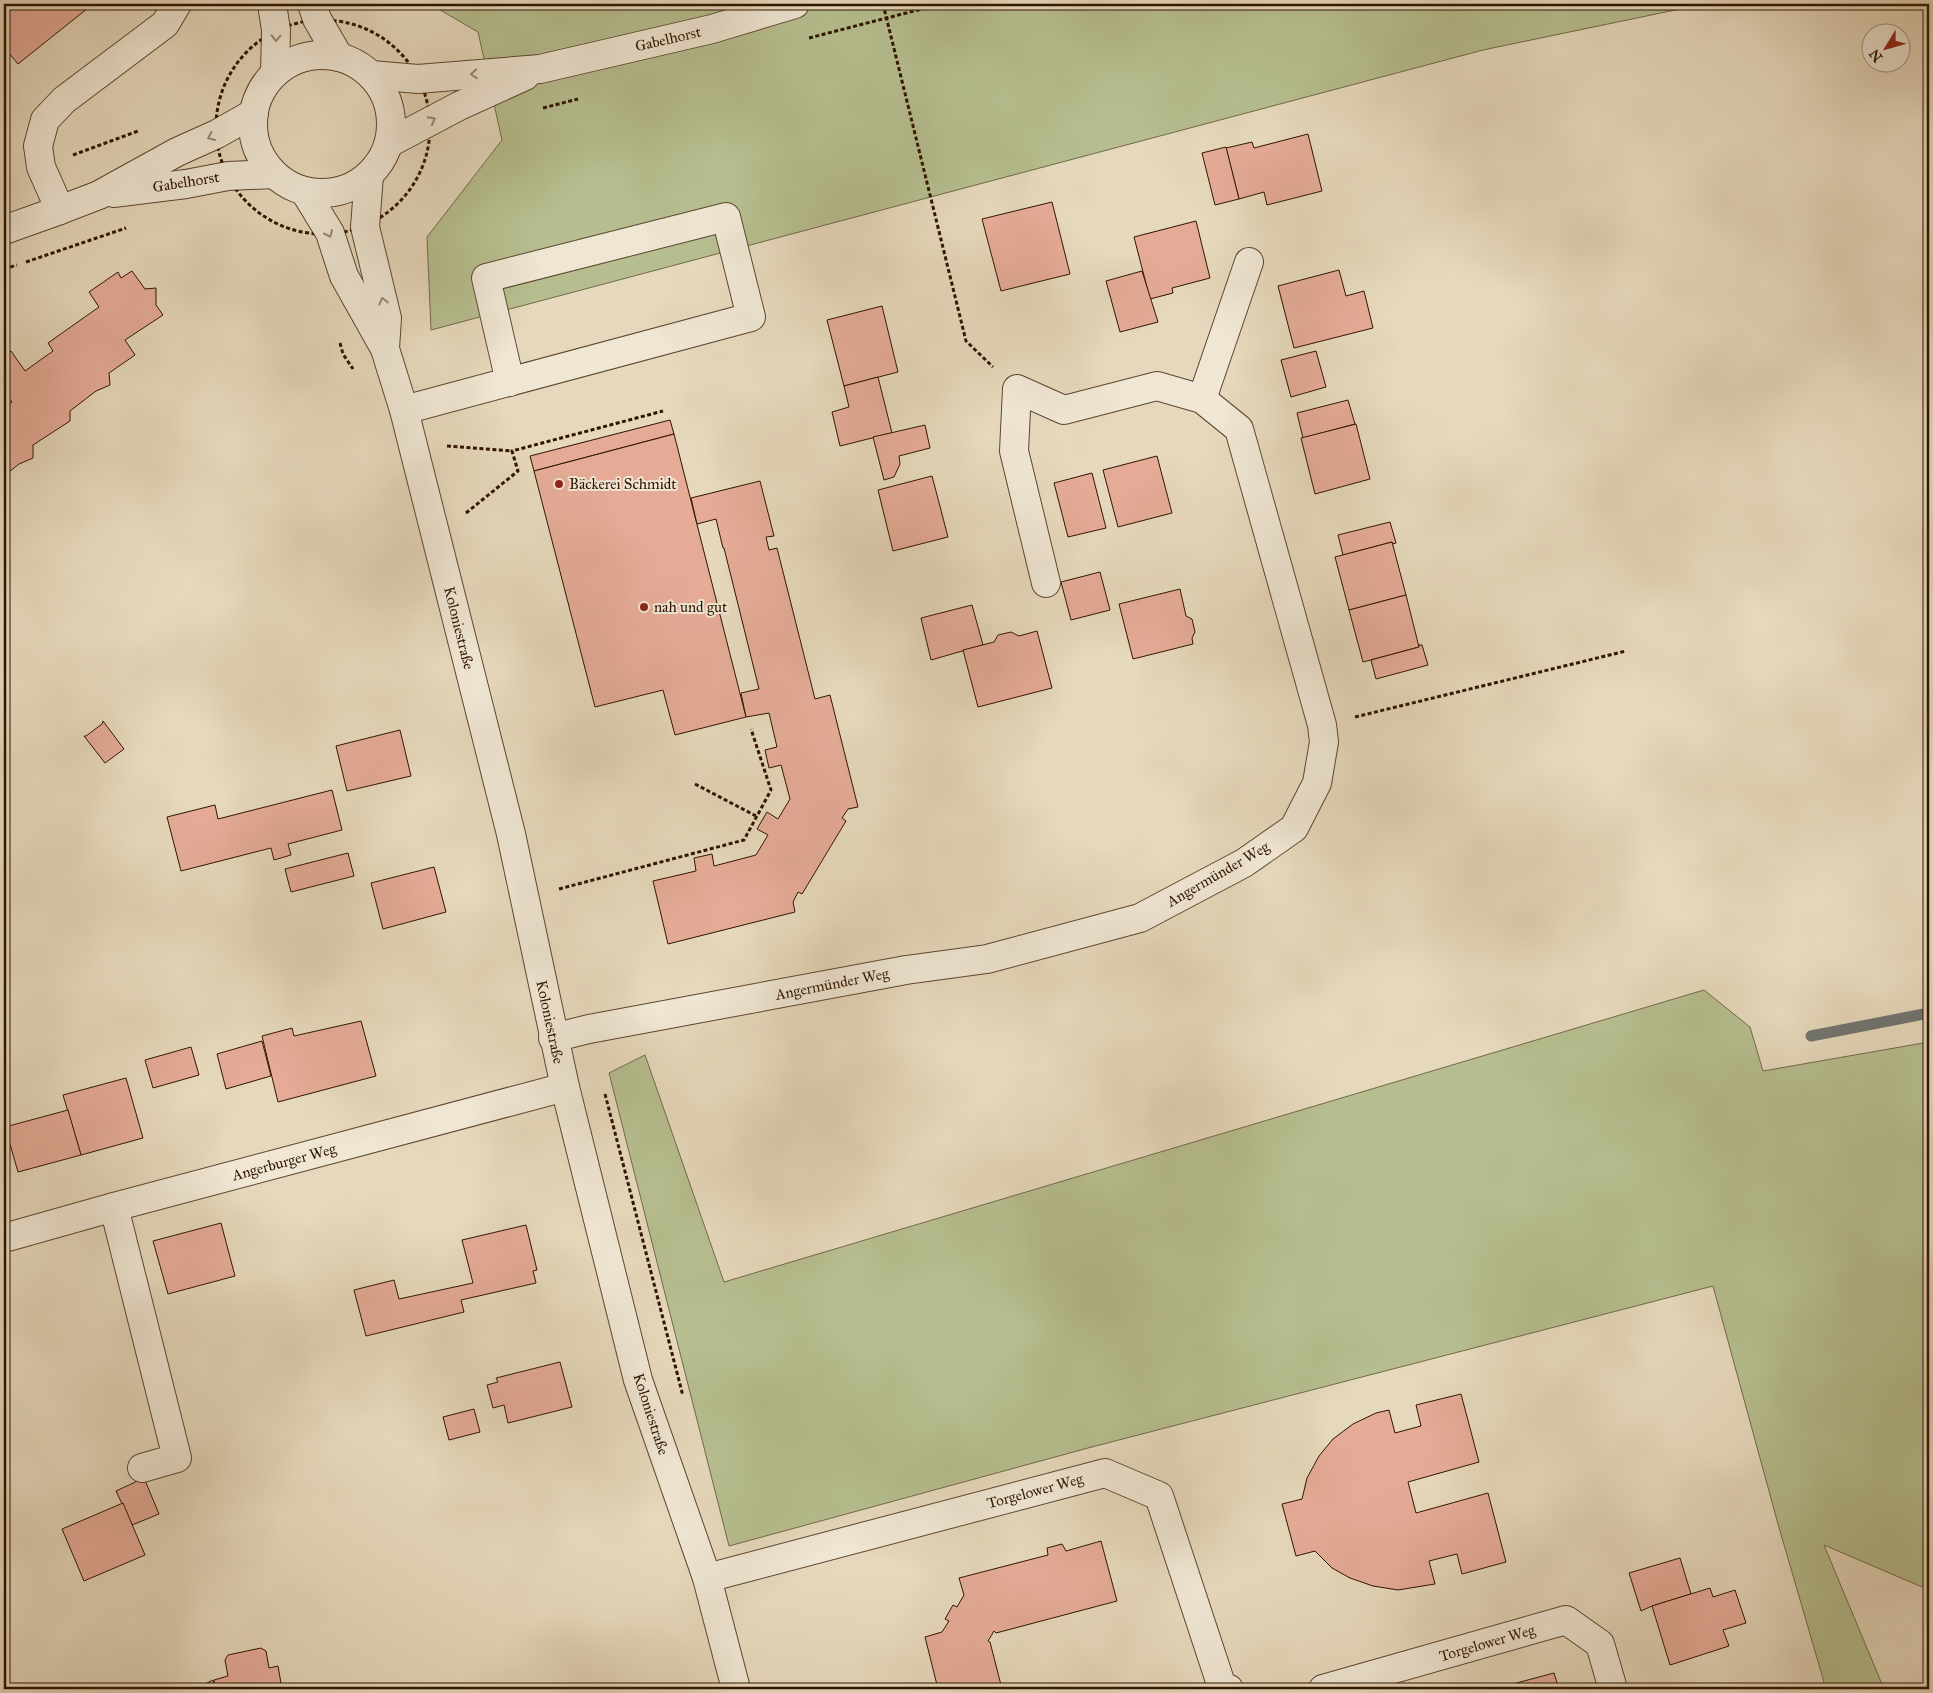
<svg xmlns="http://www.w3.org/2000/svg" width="1933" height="1693" font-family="'IM FELL Great Primer',serif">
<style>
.green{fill:#b6be8f;stroke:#726948}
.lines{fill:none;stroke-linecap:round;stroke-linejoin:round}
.stream{stroke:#707571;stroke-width:11}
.building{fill:#e5ab97;stroke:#2f1400}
.minor-casing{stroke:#5d452f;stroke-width:30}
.path{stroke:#2f1400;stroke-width:3;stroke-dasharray:4 2.5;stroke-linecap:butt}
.minor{stroke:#efe6d3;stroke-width:28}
.oneway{stroke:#998874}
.poi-dot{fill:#8f2418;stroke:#efe6d3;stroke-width:2}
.labels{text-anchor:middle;stroke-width:4;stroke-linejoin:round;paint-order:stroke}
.street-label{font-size:15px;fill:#2f1400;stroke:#efe6d3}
.poi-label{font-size:15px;fill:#2f1400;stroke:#efe6d3;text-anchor:start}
</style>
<rect width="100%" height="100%" fill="#e6d8bc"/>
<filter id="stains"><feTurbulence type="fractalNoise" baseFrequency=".004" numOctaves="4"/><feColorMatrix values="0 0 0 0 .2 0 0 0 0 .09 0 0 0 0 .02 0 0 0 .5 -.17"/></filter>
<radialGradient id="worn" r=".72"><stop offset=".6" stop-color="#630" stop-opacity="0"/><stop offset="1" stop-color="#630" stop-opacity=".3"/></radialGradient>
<!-- green -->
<g class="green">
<polygon points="430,4 1704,4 1483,50 431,330 427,237 502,140 478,32"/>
<polygon points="1704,990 1750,1027 1763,1071 1929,1042 1929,1590 1824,1545 1884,1689 1826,1689 1778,1524 1713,1286 1088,1448 729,1546 609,1073 645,1055 724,1282"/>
</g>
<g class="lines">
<!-- stream -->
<polyline class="stream" points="1811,1036 1929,1013"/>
</g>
<!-- building -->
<g class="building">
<polygon points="4,4 93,4 18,64 4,47"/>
<polygon points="1308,134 1322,191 1267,205 1264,192 1239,199 1226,148 1252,142 1254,148"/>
<polygon points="1226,147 1239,199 1215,205 1202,153"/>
<polygon points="1052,202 1070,274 1001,291 982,219"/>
<polygon points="1196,221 1210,278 1172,288 1173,293 1150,299 1134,237"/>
<polygon points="1339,270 1346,296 1364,291 1373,328 1294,348 1278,286"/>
<polygon points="132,271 145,289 156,288 156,305 163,315 125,340 135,355 109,373 110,385 96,391 70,411 70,421 33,445 33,458 19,464 4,476 4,408 12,402 4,391 4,356 11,351 25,371 53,351 48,343 99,307 89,292 118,272 121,278"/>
<polygon points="1142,271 1158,322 1120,332 1106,281"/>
<polygon points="882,306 898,372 844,386 827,320"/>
<polygon points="1316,351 1326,387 1291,397 1281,360"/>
<polygon points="878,377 892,433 840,446 832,412 849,407 844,386"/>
<polygon points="1348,400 1355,424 1303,438 1297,413"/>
<polygon points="670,420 674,434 534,471 530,456"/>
<polygon points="1356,424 1370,479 1315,494 1301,438"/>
<polygon points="925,425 930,448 899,456 900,464 894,477 884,480 873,437"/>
<polygon points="674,434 746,717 675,735 663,690 595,707 534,471"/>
<polygon points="1157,456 1172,513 1118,527 1103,470"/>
<polygon points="1092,473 1106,528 1068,537 1054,483"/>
<polygon points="932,476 948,537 893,551 878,490"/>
<polygon points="760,481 774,536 766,537 769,550 777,548 815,699 830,695 858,807 848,809 842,818 846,821 802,894 798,892 793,902 795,912 668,944 653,881 696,871 694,858 712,854 714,866 756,855 768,835 757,829 767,812 778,819 790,799 781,765 769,768 765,750 777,747 769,713 746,717 741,693 759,689 724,548 723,548 716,519 697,524 691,498"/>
<polygon points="1390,522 1396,543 1393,544 1392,542 1343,555 1338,535"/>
<polygon points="1392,542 1406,595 1349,610 1335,557"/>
<polygon points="1100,572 1110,610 1071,620 1061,582"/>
<polygon points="1180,589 1186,616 1192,619 1195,632 1192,638 1193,644 1133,659 1119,604"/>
<polygon points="1406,595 1419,647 1363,662 1349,610"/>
<polygon points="972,605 983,645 931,660 921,618"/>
<polygon points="1037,631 1052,688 978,707 963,650 994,642 998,635 1011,632 1019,636"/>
<polygon points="1419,645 1422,645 1428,665 1376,679 1371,660 1419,647"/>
<polygon points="103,721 124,749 105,763 84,736 86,736 102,724"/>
<polygon points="400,730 411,776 347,791 336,746"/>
<polygon points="332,790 342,830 288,844 291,855 274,860 271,848 181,871 167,817 215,805 218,819"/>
<polygon points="348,853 354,876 291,892 285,869"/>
<polygon points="434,867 446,912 383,929 371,883"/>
<polygon points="361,1021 376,1076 278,1102 262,1036 292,1028 294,1036"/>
<polygon points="262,1041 271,1076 226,1089 217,1054"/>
<polygon points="191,1047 199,1075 153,1088 145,1060"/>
<polygon points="126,1078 143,1138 81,1155 63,1095"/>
<polygon points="68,1110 81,1155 18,1172 5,1127"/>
<polygon points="221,1223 235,1276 168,1294 153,1241"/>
<polygon points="526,1225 537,1270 533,1271 536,1283 461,1300 464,1312 366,1336 354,1290 394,1280 399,1299 473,1283 462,1240"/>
<polygon points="560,1362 572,1407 508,1423 504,1405 493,1408 487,1385 498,1382 496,1378"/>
<polygon points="1461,1394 1479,1462 1408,1482 1416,1513 1488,1493 1506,1562 1462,1574 1457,1554 1429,1561 1435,1584 1398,1590 1373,1586 1350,1578 1332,1568 1315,1551 1296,1556 1282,1504 1302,1499 1307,1478 1319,1456 1333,1439 1353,1424 1376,1413 1389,1410 1395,1433 1421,1426 1416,1405"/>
<polygon points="474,1409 480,1432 449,1440 443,1417"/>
<polygon points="144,1478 159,1514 132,1525 116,1491"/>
<polygon points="123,1503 145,1555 84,1581 62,1529"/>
<polygon points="1101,1541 1117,1601 996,1633 994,1631 988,1641 990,1642 1002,1689 938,1689 925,1637 942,1632 949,1621 945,1619 953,1605 957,1607 964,1595 959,1578 1048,1555 1047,1548 1062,1544 1066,1551"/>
<polygon points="1680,1558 1691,1594 1652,1606 1641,1611 1629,1573"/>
<polygon points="1710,1588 1713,1597 1735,1590 1746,1623 1723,1630 1729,1646 1670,1665 1652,1606"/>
<polygon points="261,1648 266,1651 269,1668 278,1666 282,1689 215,1689 214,1680 228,1676 225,1660 228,1655"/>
<polygon points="1554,1673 1559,1689 1494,1689"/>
<polygon points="213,1680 215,1689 197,1689 197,1688"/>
</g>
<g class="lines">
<defs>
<g id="minor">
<polyline points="272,4 276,30 275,73"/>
<polyline points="312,4 317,19 339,57"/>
<circle cx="322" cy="124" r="69"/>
<polyline points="371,75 418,79 540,69 712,29 795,4"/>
<polyline points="389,143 459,106 525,76"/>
<polyline points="369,175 365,227 387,318 385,348"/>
<polyline points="305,192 330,233 344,276 385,349 404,410 511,834 565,1087 638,1380 707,1578 736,1689"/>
<polyline points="113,193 186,184 228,176 274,174"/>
<polyline points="60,210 41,167 38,146 45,120 64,100 165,24 177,4"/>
<polyline points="4,230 60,210 99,195 177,152 217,134 254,113"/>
<polyline points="1202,399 1249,262"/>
<polyline points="404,410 751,317 726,217 486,278 510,382"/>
<polyline points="553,1038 589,1029 906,970 987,959 1140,918 1244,863 1294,828 1317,783 1324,742 1322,725 1239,429 1202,399 1157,386 1064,410 1017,389 1014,451 1046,583"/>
<polyline points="114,1207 177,1458 142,1468"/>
<polyline points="4,1238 114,1207 565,1087"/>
<polyline points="707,1578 1105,1473 1159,1496 1222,1687 1229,1689"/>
<polyline points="1323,1689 1566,1620 1600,1644 1613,1689"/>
</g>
</defs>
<!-- minor casing -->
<use href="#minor" class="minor-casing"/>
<!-- path -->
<g class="path">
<polyline points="883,4 966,341 993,367"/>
<circle cx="323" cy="127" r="107"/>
<polyline points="809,38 941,4"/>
<polyline points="543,108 578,99"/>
<polyline points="73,155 138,131"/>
<polyline points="26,262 126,228"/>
<polyline points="4,269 17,265"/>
<polyline points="340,343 343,354 353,369"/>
<polyline points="447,446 512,451"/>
<polyline points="466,513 518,471 512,451 663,411"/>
<polyline points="1355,717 1626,651"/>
<polyline points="695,784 756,816"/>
<polyline points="559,889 744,840 771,790 751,729"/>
<polyline points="605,1094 683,1396"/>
</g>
<!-- minor -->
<use href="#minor" class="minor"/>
</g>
<!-- one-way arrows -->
<defs><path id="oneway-chevron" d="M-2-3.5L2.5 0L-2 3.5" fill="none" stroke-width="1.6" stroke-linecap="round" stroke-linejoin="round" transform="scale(1.25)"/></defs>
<g class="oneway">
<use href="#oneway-chevron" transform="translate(276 38) rotate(91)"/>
<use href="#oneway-chevron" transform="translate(474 74) rotate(176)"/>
<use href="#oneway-chevron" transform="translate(432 120) rotate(-28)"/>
<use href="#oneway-chevron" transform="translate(211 137) rotate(155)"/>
<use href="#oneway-chevron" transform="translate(329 234) rotate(66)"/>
<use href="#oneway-chevron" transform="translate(383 301) rotate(-104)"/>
</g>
<!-- markers -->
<g class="poi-dot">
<circle cx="559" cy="484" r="5"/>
<circle cx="644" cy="607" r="5"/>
</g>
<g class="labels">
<!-- street labels -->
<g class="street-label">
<text transform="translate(668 39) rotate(-13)" y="5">Gabelhorst</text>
<text transform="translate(186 182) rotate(-9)" y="5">Gabelhorst</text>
<text transform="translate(459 628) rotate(76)" y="5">Koloniestraße</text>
<text transform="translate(1218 874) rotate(-30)" y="5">Angermünder Weg</text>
<text transform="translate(832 984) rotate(-11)" y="5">Angermünder Weg</text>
<text transform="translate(550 1022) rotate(78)" y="5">Koloniestraße</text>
<text transform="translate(284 1162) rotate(-15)" y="5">Angerburger Weg</text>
<text transform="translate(651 1414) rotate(72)" y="5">Koloniestraße</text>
<text transform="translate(1035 1491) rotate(-15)" y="5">Torgelower Weg</text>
<text transform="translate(1487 1643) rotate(-16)" y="5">Torgelower Weg</text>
</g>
<!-- poi labels -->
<g class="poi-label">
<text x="569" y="489">Bäckerei Schmidt</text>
<text x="654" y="612">nah und gut</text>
</g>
</g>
<!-- margin -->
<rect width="1933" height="1693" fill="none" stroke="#e6d8bc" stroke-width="20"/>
<rect x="5" y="5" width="1923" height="1683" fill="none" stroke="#2f1400" stroke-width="2.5"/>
<rect x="10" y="10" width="1913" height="1673" fill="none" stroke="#2f1400"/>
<!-- north arrow -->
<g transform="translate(1886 48) rotate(233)"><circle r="24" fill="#efe6d3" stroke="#a2927f"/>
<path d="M0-4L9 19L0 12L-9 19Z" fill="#8f2418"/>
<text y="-8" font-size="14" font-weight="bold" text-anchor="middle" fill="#2f1400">N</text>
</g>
<rect width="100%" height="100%" filter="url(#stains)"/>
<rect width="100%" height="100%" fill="url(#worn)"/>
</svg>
